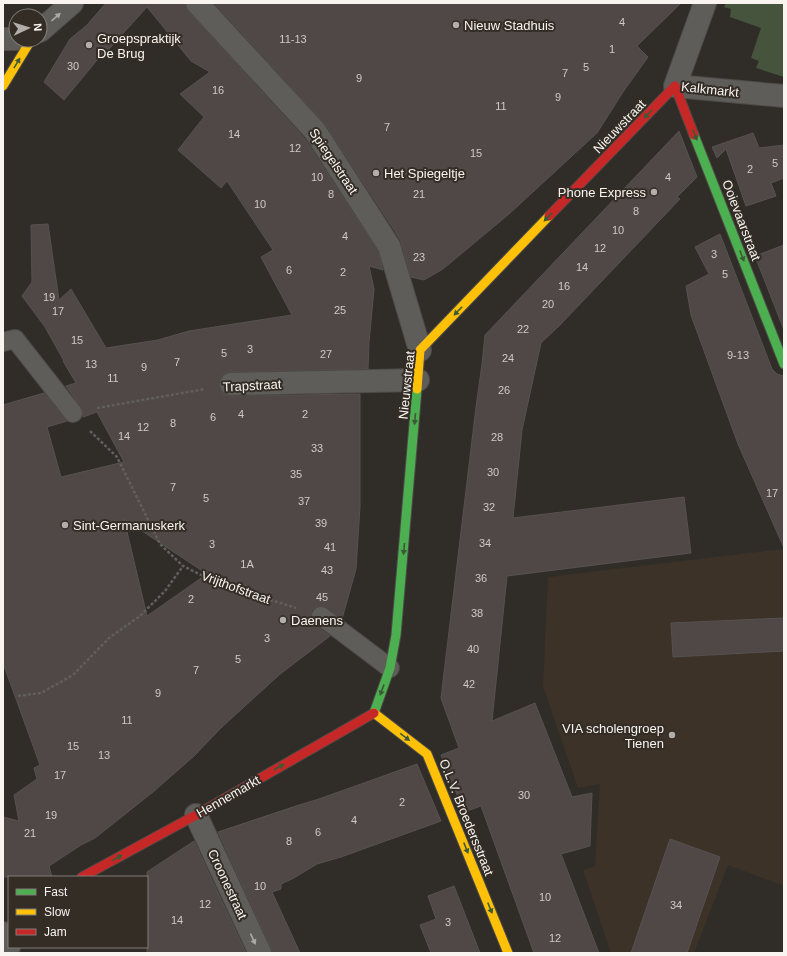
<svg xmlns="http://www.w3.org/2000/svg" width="787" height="956" font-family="Arial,sans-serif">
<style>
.built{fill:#3c3227}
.green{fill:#46543e}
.building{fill:#504747;stroke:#565250;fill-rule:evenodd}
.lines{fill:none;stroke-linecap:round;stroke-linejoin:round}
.lane-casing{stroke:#4d4a47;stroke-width:20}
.street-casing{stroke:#4d4a47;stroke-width:24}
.fast-casing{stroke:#4d4a47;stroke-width:11}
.slow-casing{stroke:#4d4a47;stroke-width:11}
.jam-casing{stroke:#4d4a47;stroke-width:11}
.path{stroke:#615f5d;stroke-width:2.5;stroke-dasharray:3 2;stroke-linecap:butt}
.lane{stroke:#5f5d5a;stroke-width:18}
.street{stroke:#5f5d5a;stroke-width:22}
.fast{stroke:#4caf50;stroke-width:9}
.slow{stroke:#ffc107;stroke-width:9}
.jam{stroke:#c62828;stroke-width:9}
.oneway{fill:#aca8a5}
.oneway2{fill:#3c5a35}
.poi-dot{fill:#b3aeaa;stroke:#332d26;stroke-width:1.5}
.labels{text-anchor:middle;stroke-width:4;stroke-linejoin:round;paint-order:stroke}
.number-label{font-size:11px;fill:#cfc9c6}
.poi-label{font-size:13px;fill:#f9f4f0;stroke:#332d26;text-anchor:start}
.street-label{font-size:13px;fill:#f9f4f0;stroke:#332d26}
</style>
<rect width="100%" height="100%" fill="#302d29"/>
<!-- built -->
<polygon class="built" points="784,549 784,886 728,865 694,953 611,953 583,870 595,866 600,784 578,788 543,686 548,577"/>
<!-- green -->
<polygon class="green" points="726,3 784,3 784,77 756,68 759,61 751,58 761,28 730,17 731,9 724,7"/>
<!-- building -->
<g class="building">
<path d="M106 3H185L188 11 305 139 378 251 383 270 369 266 374 289 369 342 368 369 231 372 224 374 220 378 219 384 221 391 225 395 231 396 360 394V507L356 569 342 619 323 606 317 607 312 610 311 614V620L314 624 330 636 279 675 222 727 193 757 153 792 95 838 81 845 49 866 52 877H3V817L19 821 14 795 37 779 34 768 40 765 3 663V405L44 393 67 421 47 427 61 477 124 462 97 412 83 417V412L81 407 66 386 76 383 63 361H64L45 327 22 296 32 282 31 225 48 224 59 300 71 289 106 348 158 340 189 331 292 315 261 257 273 250 227 181 221 188 178 150 204 117 180 94 210 72 191 61 147 7 108 50 107 48 64 100 44 82 70 39 87 25ZM124 519 207 574 147 616Z"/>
<polygon points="214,3 681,3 637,46 648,57 623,92 597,133 509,214 443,269 424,280 411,277 400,239 325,124"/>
<polygon points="679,131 697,177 677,197 680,199 561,324 541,343 522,430 513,518 684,497 691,553 507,576 492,721 535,703 572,797 592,793 590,846 561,854 599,953 534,953 481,806 464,812 441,755 459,748 441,698 476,407 482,364 485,335"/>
<polygon points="753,133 759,148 784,145 784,178 771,183 776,196 746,206 726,149 717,158 712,147"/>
<polygon points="720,234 772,369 777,374 784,376 784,548 738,444 691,315 686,286 709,274 695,247"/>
<polygon points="784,245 784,330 755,256"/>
<polygon points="784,618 784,651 673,657 671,623"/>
<polygon points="417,764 441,821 341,857 317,864 292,879 281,884 281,889 272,892 300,953 272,953 271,948 218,832 296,806 319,799"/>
<polygon points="670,839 720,857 687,953 631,953"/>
<polygon points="194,841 246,953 147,953 147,872"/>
<polygon points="454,886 480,953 431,953 420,925 436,919 428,896"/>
</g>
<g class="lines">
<defs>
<g id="lane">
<polyline points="3,342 15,339 73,413"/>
<polyline points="321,616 390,668"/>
</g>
<g id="street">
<polyline points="197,3 315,131 389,246 420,350"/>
<polyline points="705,3 675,86 784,96"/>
<polyline points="40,31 72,3"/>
<polyline points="3,39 16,39"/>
<polyline points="231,384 418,380"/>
<polyline points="196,815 260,953"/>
<polyline points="3,933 9,947"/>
</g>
<g id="fast">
<polyline points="694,135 784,364"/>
<polyline points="374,713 390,668 396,635 417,389"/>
</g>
<g id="slow">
<polyline points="3,86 31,40"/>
<polyline points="417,389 420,350 549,216"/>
<polyline points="374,713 427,754 508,953"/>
</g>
<g id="jam">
<polyline points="549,216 675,86 694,135"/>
<polyline points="82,877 196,815 374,713"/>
</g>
</defs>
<!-- lane casing -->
<use href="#lane" class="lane-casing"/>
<!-- street casing -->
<use href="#street" class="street-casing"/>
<!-- fast casing -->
<use href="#fast" class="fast-casing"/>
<!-- slow casing -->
<use href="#slow" class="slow-casing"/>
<!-- jam casing -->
<use href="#jam" class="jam-casing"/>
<!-- path -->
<g class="path">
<polyline points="97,408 205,389"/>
<polyline points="90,431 117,457 160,544 183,566 215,582 296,608"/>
<polyline points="18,696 41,693 73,675 109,638 140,616 165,591 183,566"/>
</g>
<!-- lane -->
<use href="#lane" class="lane"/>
<!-- street -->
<use href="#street" class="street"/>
<!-- fast -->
<use href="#fast" class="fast"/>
<!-- slow -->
<use href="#slow" class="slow"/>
<!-- jam -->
<use href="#jam" class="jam"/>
</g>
<!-- one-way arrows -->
<defs><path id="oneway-solid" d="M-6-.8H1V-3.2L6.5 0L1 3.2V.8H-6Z"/></defs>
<g class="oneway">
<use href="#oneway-solid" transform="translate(56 17) rotate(-41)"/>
<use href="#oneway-solid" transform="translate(253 939) rotate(65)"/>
</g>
<g class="oneway2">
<use href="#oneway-solid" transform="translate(17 63) rotate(-59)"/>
<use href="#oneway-solid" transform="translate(648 114) rotate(134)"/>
<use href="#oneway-solid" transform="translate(695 135) rotate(69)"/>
<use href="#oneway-solid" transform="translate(548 217) rotate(134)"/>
<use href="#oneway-solid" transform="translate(742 256) rotate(69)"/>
<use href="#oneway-solid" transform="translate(458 311) rotate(134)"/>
<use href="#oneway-solid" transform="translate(415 419) rotate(95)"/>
<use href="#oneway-solid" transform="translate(404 549) rotate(95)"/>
<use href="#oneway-solid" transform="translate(382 690) rotate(110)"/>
<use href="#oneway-solid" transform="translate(405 737) rotate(37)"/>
<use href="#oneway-solid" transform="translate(279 767) rotate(-30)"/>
<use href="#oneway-solid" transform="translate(466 848) rotate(68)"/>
<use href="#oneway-solid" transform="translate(117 858) rotate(-29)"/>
<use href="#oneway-solid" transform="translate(490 908) rotate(68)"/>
</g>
<!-- markers -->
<g class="poi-dot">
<circle cx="456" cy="25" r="4"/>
<circle cx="89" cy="45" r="4"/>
<circle cx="376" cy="173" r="4"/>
<circle cx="654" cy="192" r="4"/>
<circle cx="65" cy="525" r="4"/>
<circle cx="283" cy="620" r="4"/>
<circle cx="672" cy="735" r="4"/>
</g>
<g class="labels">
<!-- number labels -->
<g class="number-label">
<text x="622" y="26">4</text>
<text x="293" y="43">11-13</text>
<text x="612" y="53">1</text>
<text x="73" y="70">30</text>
<text x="586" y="71">5</text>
<text x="565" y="77">7</text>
<text x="359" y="82">9</text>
<text x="218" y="94">16</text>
<text x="558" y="101">9</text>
<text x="501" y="110">11</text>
<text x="387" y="131">7</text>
<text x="234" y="138">14</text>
<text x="295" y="152">12</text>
<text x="476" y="157">15</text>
<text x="775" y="167">5</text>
<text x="750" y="173">2</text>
<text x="317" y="181">10</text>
<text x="668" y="181">4</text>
<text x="331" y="198">8</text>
<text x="419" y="198">21</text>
<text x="260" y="208">10</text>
<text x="636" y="215">8</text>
<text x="618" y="234">10</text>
<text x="345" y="240">4</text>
<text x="600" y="252">12</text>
<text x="714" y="258">3</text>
<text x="419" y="261">23</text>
<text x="582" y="271">14</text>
<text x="289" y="274">6</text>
<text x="343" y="276">2</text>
<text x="725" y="278">5</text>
<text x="564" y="290">16</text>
<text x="49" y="301">19</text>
<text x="548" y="308">20</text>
<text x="340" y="314">25</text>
<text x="58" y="315">17</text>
<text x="523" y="333">22</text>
<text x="77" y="344">15</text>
<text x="250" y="353">3</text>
<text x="224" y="357">5</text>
<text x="326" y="358">27</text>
<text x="738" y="359">9-13</text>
<text x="508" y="362">24</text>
<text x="177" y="366">7</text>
<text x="91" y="368">13</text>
<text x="144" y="371">9</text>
<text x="113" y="382">11</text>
<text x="504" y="394">26</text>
<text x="241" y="418">4</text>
<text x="305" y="418">2</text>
<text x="213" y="421">6</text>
<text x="173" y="427">8</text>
<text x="143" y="431">12</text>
<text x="124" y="440">14</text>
<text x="497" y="441">28</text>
<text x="317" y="452">33</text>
<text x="493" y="476">30</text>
<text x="296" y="478">35</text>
<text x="173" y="491">7</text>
<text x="772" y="497">17</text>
<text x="206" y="502">5</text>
<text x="304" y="505">37</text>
<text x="489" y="511">32</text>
<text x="321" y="527">39</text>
<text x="485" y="547">34</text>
<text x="212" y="548">3</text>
<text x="330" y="551">41</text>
<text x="247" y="568">1A</text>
<text x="327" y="574">43</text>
<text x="481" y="582">36</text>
<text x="322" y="601">45</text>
<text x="191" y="603">2</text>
<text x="477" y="617">38</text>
<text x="267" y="642">3</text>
<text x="473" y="653">40</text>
<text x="238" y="663">5</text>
<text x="196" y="674">7</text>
<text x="469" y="688">42</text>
<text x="158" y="697">9</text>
<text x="127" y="724">11</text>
<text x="73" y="750">15</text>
<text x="104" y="759">13</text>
<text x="60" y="779">17</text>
<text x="524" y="799">30</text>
<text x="402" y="806">2</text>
<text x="51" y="819">19</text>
<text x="354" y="824">4</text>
<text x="318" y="836">6</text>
<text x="30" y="837">21</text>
<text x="289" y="845">8</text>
<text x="260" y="890">10</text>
<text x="545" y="901">10</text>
<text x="205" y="908">12</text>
<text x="676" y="909">34</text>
<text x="177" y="924">14</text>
<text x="448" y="926">3</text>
<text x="555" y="942">12</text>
</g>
<!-- poi labels -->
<g class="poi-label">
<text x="464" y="30">Nieuw Stadhuis</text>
<text x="97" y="43">Groepspraktijk<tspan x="97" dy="15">De Brug</tspan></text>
<text x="384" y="178">Het Spiegeltje</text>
<text x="646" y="197" text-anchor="end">Phone Express</text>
<text x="73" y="530">Sint-Germanuskerk</text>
<text x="291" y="625">Daenens</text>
<text x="664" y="733" text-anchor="end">VIA scholengroep<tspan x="664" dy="15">Tienen</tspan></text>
</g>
<!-- street labels -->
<g class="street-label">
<text transform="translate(710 89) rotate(6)" y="5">Kalkmarkt</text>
<text transform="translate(619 126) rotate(-46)" y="5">Nieuwstraat</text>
<text transform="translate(334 161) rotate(56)" y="5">Spiegelstraat</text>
<text transform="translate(742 220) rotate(69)" y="5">Ooievaarstraat</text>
<text transform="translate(252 385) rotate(-3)" y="5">Trapstraat</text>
<text transform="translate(406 385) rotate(-84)" y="5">Nieuwstraat</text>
<text transform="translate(236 587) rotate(20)" y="5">Vrijthofstraat</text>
<text transform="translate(228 796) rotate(-30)" y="5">Hennemarkt</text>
<text transform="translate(467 817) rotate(68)" y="5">O.L.V. Broedersstraat</text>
<text transform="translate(228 884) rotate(65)" y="5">Croonestraat</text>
</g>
</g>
<!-- border -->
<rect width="787" height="956" fill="none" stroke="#f9f4f0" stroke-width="8"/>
<!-- legend -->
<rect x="8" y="876" width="140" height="72" fill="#332d26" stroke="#827d77"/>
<rect x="16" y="889" width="20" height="6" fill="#4caf50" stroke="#827d77"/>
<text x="44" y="896" font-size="12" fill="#f9f4f0">Fast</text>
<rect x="16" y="909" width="20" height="6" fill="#ffc107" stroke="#827d77"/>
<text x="44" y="916" font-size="12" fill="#f9f4f0">Slow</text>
<rect x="16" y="929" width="20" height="6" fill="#c62828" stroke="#827d77"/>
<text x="44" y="936" font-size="12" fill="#f9f4f0">Jam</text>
<!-- north arrow -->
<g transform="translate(28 28) rotate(86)"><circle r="19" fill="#332d26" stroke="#827d77"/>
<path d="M0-3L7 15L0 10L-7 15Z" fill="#b3aeaa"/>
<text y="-6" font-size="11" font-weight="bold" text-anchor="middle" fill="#f9f4f0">N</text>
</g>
</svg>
